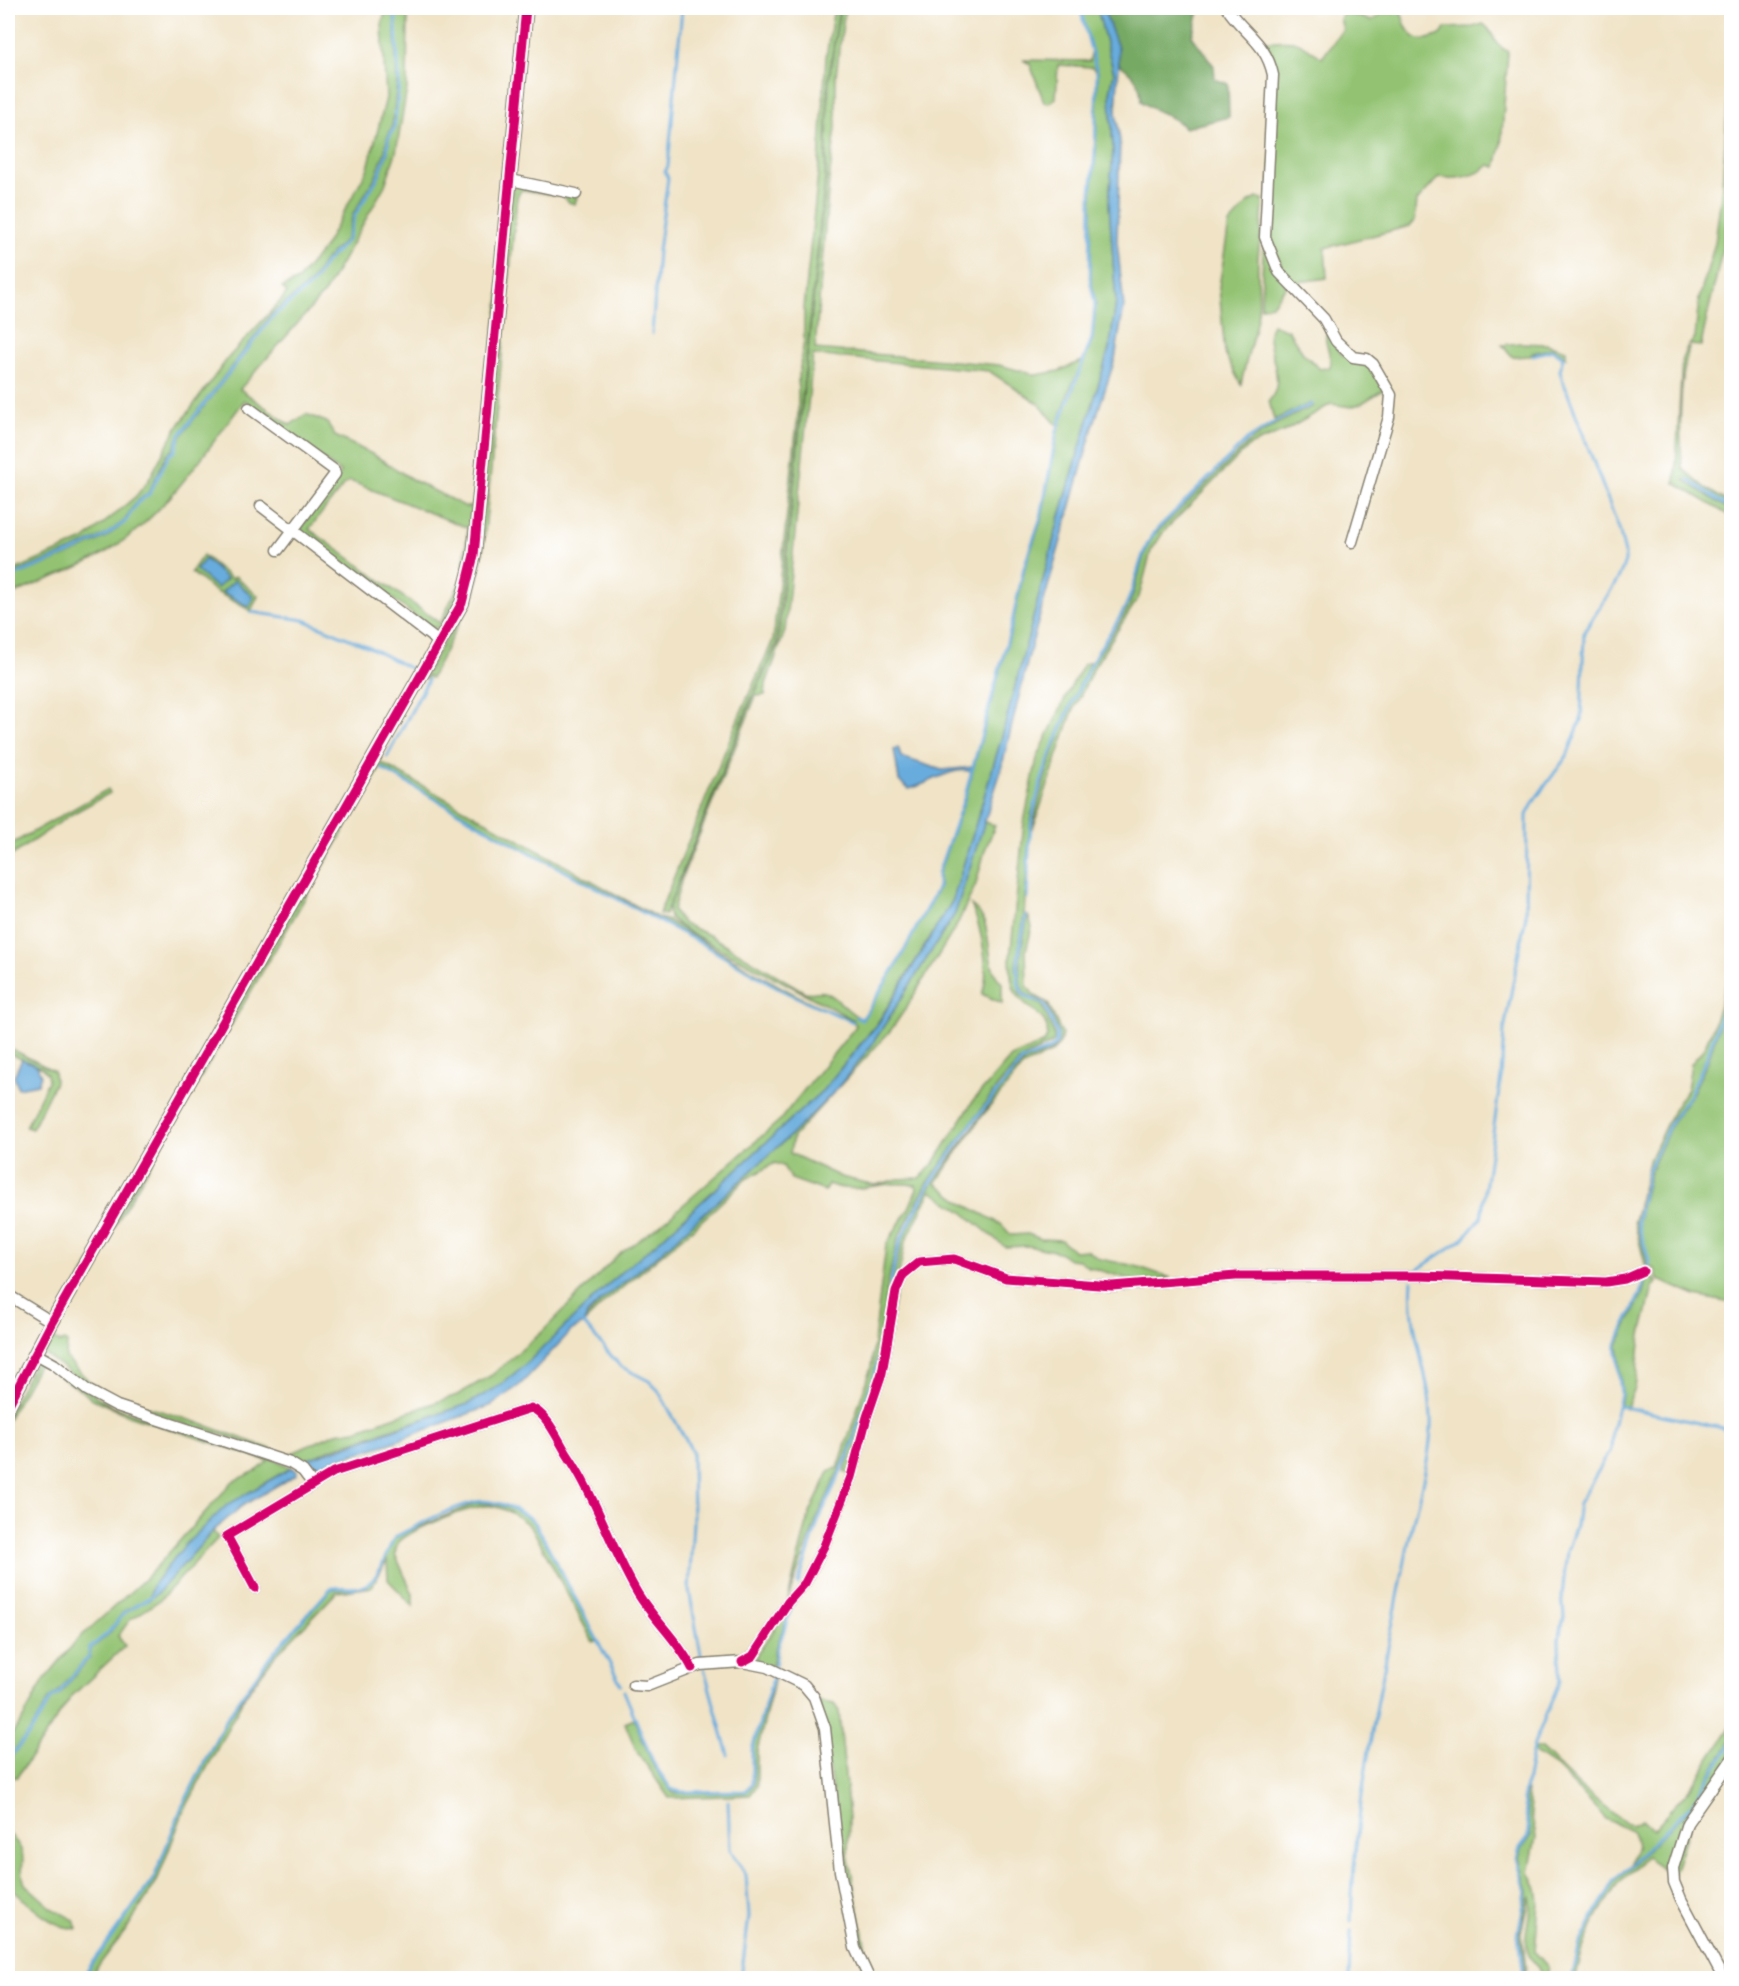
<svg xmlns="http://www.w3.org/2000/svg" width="1739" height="1986" font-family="'Indie Flower',sans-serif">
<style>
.green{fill:#93c372;stroke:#587047;stroke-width:1.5;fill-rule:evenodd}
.forest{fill:#76a964;stroke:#496240;stroke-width:1.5}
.water{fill:#67acdd;stroke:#42647c;stroke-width:1.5}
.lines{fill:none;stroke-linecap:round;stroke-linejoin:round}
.stream{stroke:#67acdd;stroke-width:3}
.minor-casing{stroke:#868071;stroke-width:13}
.tertiary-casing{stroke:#868071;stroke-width:16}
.minor{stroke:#fff;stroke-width:10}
.tertiary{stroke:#fff;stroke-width:14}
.cycleway-casing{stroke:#fff;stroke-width:13}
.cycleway{stroke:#d6006c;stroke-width:9}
</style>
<rect width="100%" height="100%" fill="#fff"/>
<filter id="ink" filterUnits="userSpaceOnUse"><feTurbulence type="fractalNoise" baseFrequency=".0167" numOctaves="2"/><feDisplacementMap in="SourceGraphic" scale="12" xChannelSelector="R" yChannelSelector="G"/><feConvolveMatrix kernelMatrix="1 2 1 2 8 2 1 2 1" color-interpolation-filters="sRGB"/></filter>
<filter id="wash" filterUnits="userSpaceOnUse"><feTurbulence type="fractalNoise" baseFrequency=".008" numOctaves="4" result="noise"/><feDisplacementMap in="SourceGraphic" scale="24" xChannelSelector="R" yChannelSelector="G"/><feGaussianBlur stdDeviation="1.35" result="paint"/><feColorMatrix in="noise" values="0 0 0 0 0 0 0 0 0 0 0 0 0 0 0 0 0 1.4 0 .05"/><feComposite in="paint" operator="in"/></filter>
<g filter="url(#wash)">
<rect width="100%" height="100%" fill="#f0e3c6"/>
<!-- green -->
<g class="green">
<polygon points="386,8 394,8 397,84 392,127 387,138 385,151 376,176 353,214 346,239 324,261 312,281 272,314 179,435 173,450 167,454 148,493 136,502 124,521 105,535 70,551 8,576 8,573 84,540 136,496 148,481 176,429 228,358 284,297 287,292 282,288 298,280 325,246 368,168 386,98 382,25"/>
<path d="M396 8H408L407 89 396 152 385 185 325 292 240 389 290 425 306 414 327 422 335 436 374 455 413 480 466 507 476 506 466 581 441 629 429 626 305 534 300 529 341 473 245 400C203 454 164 519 103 554 73 572 39 581 8 597V579L71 554 106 537 125 523 137 504 150 494 169 456 175 451 181 436 274 316 314 283 326 263 348 240 355 215 379 177 388 152 389 139 395 128 399 84ZM350 481 468 528 462 578 440 623 309 529 344 485Z"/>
<polygon points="834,8 839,8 828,81 825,177 776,644 749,703 665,915 659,914 740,714 773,640 798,413 798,382 804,340 804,308 819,164 826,57"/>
<path d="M840 8H845L836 75V128L829 180 815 349 999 365 1036 375 1059 371 1084 360 1069 391 1058 426 1038 403 989 371 813 355 785 631 766 684 765 695 756 696 683 875 673 910 684 924 709 935 805 992C812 994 819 990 825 992 839 997 850 1016 863 1019L897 965 939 887V873L966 796 1012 627 1025 567 1042 518 1058 430 1093 338 1096 304 1091 278 1092 193 1096 153 1098 72 1080 8H1097L1114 73 1110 93 1113 150 1109 204 1116 302 1110 345 1058 523 1001 740 953 900 878 1022 823 1090 660 1240 619 1274 526 1364 499 1386 468 1404 331 1449 301 1463 222 1435 109 1401 47 1356 43 1352V1346L375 764 382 763 658 918C674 920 687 933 702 941 751 969 801 1002 854 1020L689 932 670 918 668 909 750 704 778 644 826 177 829 81ZM381 767 517 845 691 936 787 992 853 1021 856 1026 779 1121 660 1225 618 1255 542 1332 492 1375 457 1395 356 1430 336 1433 288 1455 196 1422 109 1395 90 1382 66 1358 67 1343 64 1341 60 1343 51 1336Z"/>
<path d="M1383 8H1400C1404 24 1410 45 1431 38 1439 36 1442 36 1445 28L1473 27 1483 24C1495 31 1490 42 1508 52L1501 146 1496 167 1489 165C1477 177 1455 180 1439 177L1417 201 1415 220 1410 226 1325 248 1327 278 1291 283 1269 242 1274 75 1260 42C1294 40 1293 36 1322 58L1343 29 1340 19 1344 11 1371 21 1379 16Z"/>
<polygon points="1091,52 1096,71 1092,67 1058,65 1056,98 1049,103 1044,102 1030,64 1023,60 1090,61"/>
<path d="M1731 55C1732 104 1735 154 1730 202 1725 251 1710 298 1701 346L1689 345 1695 338 1699 299 1715 243 1722 186Z"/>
<polygon points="517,185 577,197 575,204 568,202 563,196 521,190 517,198 483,552 475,592 431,678 428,676 426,679 424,677 461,612 512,190"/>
<path d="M1257 198 1263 199C1263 216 1261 232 1259 249 1255 271 1262 295 1257 318 1253 341 1245 362 1241 385L1225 354 1219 287 1229 224 1248 203Z"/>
<polygon points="1266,245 1287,285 1272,305 1261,307 1263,251"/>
<path d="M1272 324 1288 330 1303 353 1320 369 1330 367C1334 355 1322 345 1327 331L1342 355 1369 365 1385 389 1362 403 1351 407 1331 404 1285 431 1249 446 1164 531 1151 551 1139 597 1094 667 1072 713 1033 829C1039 784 1070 703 1092 664 1104 644 1119 627 1129 605 1139 582 1140 557 1153 536L1249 442 1276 424 1313 406 1311 403 1274 420 1269 401C1290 378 1260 345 1272 324Z"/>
<polygon points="1520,343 1547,344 1566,350 1566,357 1553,348 1533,353 1529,356 1513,357 1502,345"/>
<path d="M1687 347 1689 348C1678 385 1680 430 1682 468L1705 488 1731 504V508L1701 489 1689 478 1684 480 1731 511V517L1675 483 1682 359Z"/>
<polygon points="203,555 232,579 235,576 258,596 251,611 215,591 191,572"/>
<path d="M1090 662 1059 730 1031 815 1024 915 1016 966 1020 994 1042 1005 1054 1033V1042L1021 1059 998 1086 927 1184 898 1238 887 1287 874 1372 849 1449 817 1518 788 1599 809 1515 830 1470 838 1468 871 1367 886 1245 909 1208 917 1189 916 1185C908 1184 899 1183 891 1184 868 1186 851 1193 828 1184L825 1191 791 1179 783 1166 775 1163 746 1179 696 1226 605 1302 586 1321 585 1319 603 1299 659 1254 792 1134 871 1046 955 914 984 821 995 826 985 850 976 884 957 925 906 1008 891 1030 793 1137 790 1153 841 1177 875 1185 898 1179 920 1178 934 1163 973 1101 1011 1057 1045 1042C1056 1016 1026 1011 1016 993 1010 983 1011 970 1010 959L1024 822 1037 758 1069 690 1084 664Z"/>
<polygon points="108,789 110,793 72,814 8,858 8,846"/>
<path d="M971 905C998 923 981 964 1002 983V1003L982 994C991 973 981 926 971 905Z"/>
<path d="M1028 915 1032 927 1026 951 1027 986 1034 995 1048 1003 1062 1034 1060 1044 1051 1053 1023 1066 980 1119 936 1183 964 1204 1001 1224 1011 1235 1028 1234 1041 1239 1061 1240 1074 1251 1087 1250 1100 1259 1136 1266 1171 1278 1139 1282 1088 1267 1079 1260 1069 1259 1059 1252 1028 1246 1005 1247 964 1213 931 1191 905 1243 882 1363 849 1474 844 1472 878 1373 891 1288 902 1240 931 1186 1001 1088 1024 1062 1051 1051 1058 1045V1032L1046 1002C1039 1000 1029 997 1024 992 1013 978 1025 932 1028 915Z"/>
<polygon points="1731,968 1731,979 1722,1013 1705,1060 1689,1095 1671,1119 1644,1182 1636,1222 1647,1261 1646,1268 1634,1221 1650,1158 1673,1110 1687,1089 1691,1064 1704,1048 1714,1025"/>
<polygon points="1731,986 1732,1303 1731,1303 1696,1296 1658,1280 1655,1269 1650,1267 1638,1221 1650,1172 1673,1121 1691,1096 1708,1061"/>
<polygon points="8,1047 54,1071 55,1082 32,1129 26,1127 48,1081 47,1074 42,1068 8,1053"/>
<polygon points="1649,1271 1657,1283 1653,1287 1641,1335 1635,1388 1626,1409 1620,1406 1622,1394 1618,1344 1642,1295"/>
<path d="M43 1361 111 1406 280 1462 297 1471 291 1468C238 1497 210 1515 171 1562 162 1574 152 1583 150 1597L124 1611 107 1634 89 1648 88 1656 58 1692 50 1698 29 1733 8 1757V1739L21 1722 44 1680 76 1641 149 1575 233 1481 258 1470 268 1461 128 1415 93 1399 42 1364H39L8 1419V1412L35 1362Z"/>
<path d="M476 1503C496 1502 521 1509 535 1524L597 1640 593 1642 532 1528C521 1518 506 1508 491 1506 475 1504 411 1530 400 1541 397 1543 396 1550 395 1554L413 1594V1606L388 1580 387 1560 372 1587 337 1592 274 1657 245 1696 183 1813 157 1881 126 1930 89 1978H83L154 1878 181 1809 227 1720 269 1659 330 1590C341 1587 350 1589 360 1588 380 1584 385 1553 395 1537Z"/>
<polygon points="213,1531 218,1538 160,1600 129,1621 118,1636 125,1646 71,1697 17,1777 8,1778 8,1761 30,1734 52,1699 60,1694 90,1657 91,1649 108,1635 125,1613 158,1593"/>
<polygon points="793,1601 775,1651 772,1667 756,1661 756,1656"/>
<polygon points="776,1673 757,1751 757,1786 750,1795 669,1798 636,1750 625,1723 634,1719 653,1765 673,1793 746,1792 754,1784 753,1749"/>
<polygon points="818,1701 834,1704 839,1711 849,1818 848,1854 870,1971 857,1947"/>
<polygon points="1731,1726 1731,1741 1691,1805 1630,1864 1637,1846 1633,1832 1606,1819 1556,1767 1533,1752 1534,1748 1540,1748 1581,1788 1627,1824 1632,1825 1642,1820 1653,1830 1691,1787"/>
<path d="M1731 1745V1757L1694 1813 1673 1875 1646 1857C1609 1889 1584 1930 1576 1978H1572L1581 1944 1593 1917 1616 1881 1692 1806Z"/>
<path d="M1526 1787 1536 1837 1529 1872 1537 1889 1539 1902 1535 1952 1548 1967 1546 1978H1541C1541 1964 1528 1961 1527 1949 1524 1931 1534 1914 1530 1896L1522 1933 1527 1978H1525L1520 1934 1528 1892 1519 1858 1521 1849 1531 1836 1525 1800Z"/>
<path d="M8 1833C34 1857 16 1862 25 1884L52 1908 74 1920 77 1929C52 1929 29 1904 12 1889L8 1882Z"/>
</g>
<!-- forest -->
<path class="forest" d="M1103 8H1200L1192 36 1214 66 1215 79 1228 84 1229 117 1185 128C1172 114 1155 113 1141 101 1141 82 1133 74 1119 64L1118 48Z"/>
<!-- water -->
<g class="water">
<polygon points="1097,8 1103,8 1118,48 1119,64 1116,112 1120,141 1117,241 1124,307 1120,329 1115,359 1093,427 1031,647 1000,774 955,914 871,1046 835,1091 792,1134 659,1254 603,1299 587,1314 584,1324 572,1330 521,1384 492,1405 388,1444 307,1469 301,1463 308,1459 468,1404 499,1386 526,1364 619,1274 660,1240 823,1090 879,1022 953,900 1001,740 1058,523 1110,345 1116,302 1109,204 1113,150 1110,93 1114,73"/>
<polygon points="205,559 227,579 217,588 196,570"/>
<polygon points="235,580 253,597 249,607 222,592"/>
<path d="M898 747 901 757 942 770 972 767 971 772C953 765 928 785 909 789L899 781 894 749Z"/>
<polygon points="22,1059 37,1066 41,1075 38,1084 18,1088 14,1076"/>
<polygon points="291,1468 297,1471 297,1474 242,1506 213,1531 158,1593 149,1599 152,1586 185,1545 227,1505"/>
</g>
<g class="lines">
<!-- stream -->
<g class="stream">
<polyline points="652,334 658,251 668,178 665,172 668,166 682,8"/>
<polyline points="1689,480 1732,510"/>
<polyline points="8,578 70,553 105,536 125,522 137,503 149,494 169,455 175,451 180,435 273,316 313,283 325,263 347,240 355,215 378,177 387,152 388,139 394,128 399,84 395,8"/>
<polyline points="251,612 304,620 369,647 415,671"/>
<polyline points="387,757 428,680"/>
<polyline points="381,768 517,846 691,938 787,993 853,1022"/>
<path d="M1027 898C1029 871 1027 842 1033 815 1041 770 1069 708 1090 666 1100 644 1117 626 1127 603 1139 577 1139 550 1158 528L1247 440 1275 422 1312 404"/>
<polyline points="856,1017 862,1019 867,1012 897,964 938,887 938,873 965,796 1011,627 1024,567 1041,517 1057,430 1092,338 1095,304 1090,279 1091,193 1095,153 1097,72 1080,8"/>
<polyline points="1414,1272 1463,1239 1481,1218 1501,1077 1504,1030 1526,915 1527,815 1536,798 1567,756 1581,720 1584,632 1618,579 1625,562 1625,553 1619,529 1562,378 1560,371 1563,357 1553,350 1533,355"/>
<polyline points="584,1324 620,1366 649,1381 658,1390 692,1451 693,1522 689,1590 702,1660"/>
<path d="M882 1344 895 1258 901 1239 929 1185 972 1123 1022 1061 1050 1049 1056 1044 1057 1033 1044 1004C1038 1001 1028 999 1023 993 1011 980 1023 932 1026 915"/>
<polyline points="1619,1406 1732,1430"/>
<polyline points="798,1584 819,1519 851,1449 880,1357"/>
<polyline points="775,1666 777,1650 794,1601"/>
<polyline points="704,1668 728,1755"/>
<polyline points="624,1691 654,1764 671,1789 681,1792 746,1791 752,1783 752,1750 773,1677"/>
<polyline points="8,1759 30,1733 51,1699 59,1693 89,1656 90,1648 107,1634 125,1612 152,1596"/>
<polyline points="728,1801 730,1850 746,1875 749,1916 741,1978"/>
<path d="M1351 1922C1354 1795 1385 1669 1408 1545 1415 1507 1429 1468 1431 1429 1433 1379 1407 1330 1412 1281"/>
<path d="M82 1978 154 1878 181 1809 226 1719 268 1659 330 1589C340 1586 350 1589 360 1587 380 1584 385 1552 395 1537 418 1525 451 1507 476 1502 495 1498 524 1511 536 1524L621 1685"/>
<polyline points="1349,1978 1351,1931"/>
<polyline points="1523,1978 1518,1934 1526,1892 1517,1858 1520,1848 1529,1836 1529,1828 1523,1800 1533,1747 1560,1680 1559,1639 1564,1617 1562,1595 1567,1551 1576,1525 1579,1503 1611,1450 1612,1431 1621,1394 1616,1344 1640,1294 1648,1269 1649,1261 1637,1221 1648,1171 1672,1120 1689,1096 1706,1060 1732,981"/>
<polyline points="1572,1978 1580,1944 1593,1917 1615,1880 1691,1805 1732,1743"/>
</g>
</g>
</g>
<g filter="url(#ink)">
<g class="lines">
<defs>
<g id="minor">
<path d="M1227 8C1244 34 1266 42 1273 75L1265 237 1279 272 1324 319 1336 341 1353 357 1367 359 1373 364 1391 395 1389 417 1352 542"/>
<polyline points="511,180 576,194"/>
<polyline points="249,408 334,470 335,474 278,550"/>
<polyline points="261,506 440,643"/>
<polyline points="8,1295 52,1322"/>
<polyline points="36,1354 54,1364 87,1390 117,1406 290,1463 303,1471 312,1483"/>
<path d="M255 1588 227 1536 334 1472 531 1408C547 1413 558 1440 567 1454 596 1497 611 1549 638 1594 654 1620 678 1640 692 1668"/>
<polyline points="742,1662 753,1656 788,1602 805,1583 824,1546 851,1477 867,1417 882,1373 896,1291 903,1275 919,1262 954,1259 1006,1278 1112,1286 1236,1276 1421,1276 1606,1282 1625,1279 1643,1271"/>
<polyline points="633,1685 647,1686 700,1665 742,1662 767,1667 804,1685 814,1697 825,1728 840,1871 855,1948 869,1978"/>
<polyline points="1723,1978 1681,1899 1674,1882 1673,1868 1687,1823 1732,1759"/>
</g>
<polyline id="tertiary" points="8,1406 52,1322 462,603 474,555 526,8"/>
</defs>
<!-- minor casing -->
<use href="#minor" class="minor-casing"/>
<!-- tertiary casing -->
<use href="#tertiary" class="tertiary-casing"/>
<!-- minor -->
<use href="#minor" class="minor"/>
<!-- tertiary -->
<use href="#tertiary" class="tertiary"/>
<defs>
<g id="cycleway">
<polyline points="8,1406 52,1322 462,603 474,555 526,8"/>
<path d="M255 1588 227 1536 334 1472 531 1408C547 1413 558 1440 567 1454 596 1497 611 1549 638 1594 654 1620 678 1640 692 1668"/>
<polyline points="742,1662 753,1656 788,1602 805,1583 824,1546 851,1477 867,1417 882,1373 896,1291 903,1275 919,1262 954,1259 1006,1278 1112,1286 1236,1276 1421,1276 1606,1282 1625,1279 1643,1271"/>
</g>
</defs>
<!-- cycleway casing -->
<use href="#cycleway" class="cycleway-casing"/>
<!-- cycleway -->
<use href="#cycleway" class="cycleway"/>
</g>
</g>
<!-- margin -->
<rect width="1739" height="1986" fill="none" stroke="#fff" stroke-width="30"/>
</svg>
